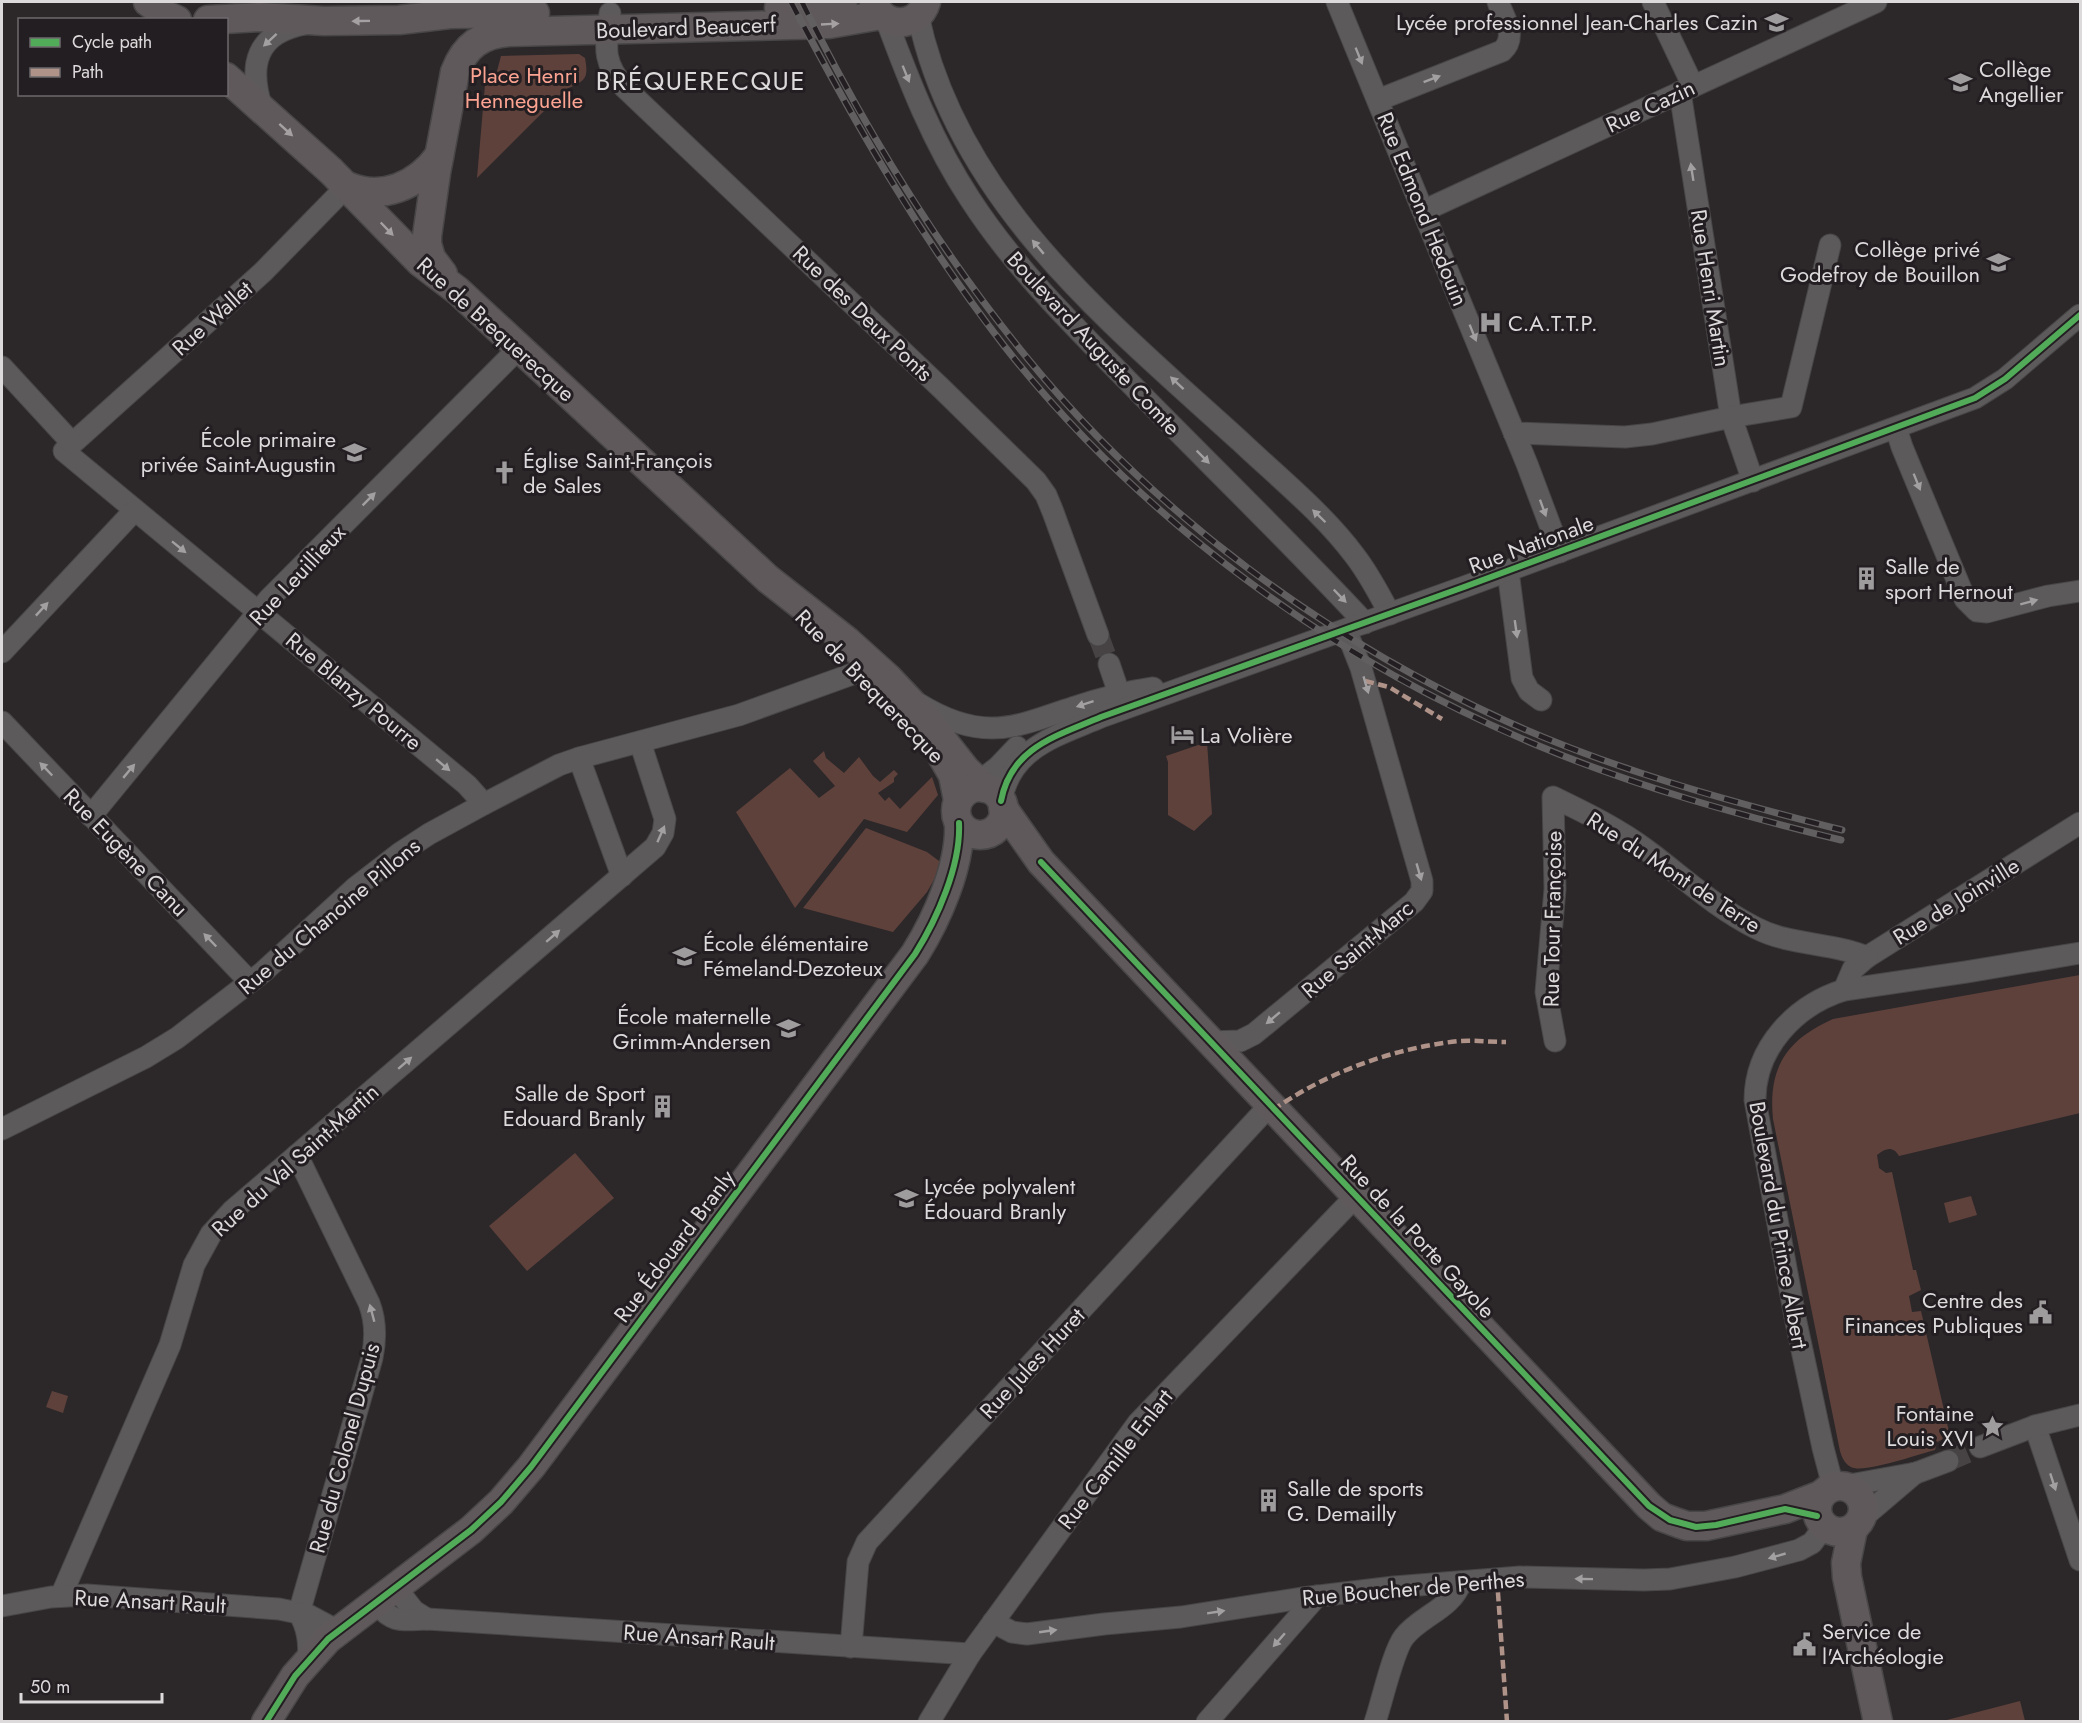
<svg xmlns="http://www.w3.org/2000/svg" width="2082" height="1723" font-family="Jost,sans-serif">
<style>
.green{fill:#5f413b}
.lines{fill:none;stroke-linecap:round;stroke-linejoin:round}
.street-tunnel{stroke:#474345;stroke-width:21;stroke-dasharray:21 10;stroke-linecap:butt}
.street-casing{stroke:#484647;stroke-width:23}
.secondary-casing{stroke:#484647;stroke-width:31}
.street{stroke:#5d5a5b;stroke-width:21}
.secondary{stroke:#60595c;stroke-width:28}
.rail-casing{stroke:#615f60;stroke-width:7}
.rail{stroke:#231e21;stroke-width:4.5;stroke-dasharray:14;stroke-linecap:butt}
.quiet{stroke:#af9288;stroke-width:4.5;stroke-dasharray:9 4.5;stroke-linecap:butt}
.cycleway-casing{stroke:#231e21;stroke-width:10}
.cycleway{stroke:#51ab58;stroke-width:6}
.oneway{fill:#a5a0a2}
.oneway2{fill:#a3a0a2}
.labels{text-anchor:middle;stroke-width:6;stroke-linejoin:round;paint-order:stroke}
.poi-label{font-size:22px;fill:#dddadc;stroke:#231e21;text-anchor:start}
.street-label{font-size:22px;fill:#dddadc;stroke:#231e21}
.park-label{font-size:22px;fill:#fca392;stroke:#231e21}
.quarter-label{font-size:26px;letter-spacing:1.5px;fill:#dddadc;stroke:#231e21}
</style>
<rect width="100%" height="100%" fill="#2c282a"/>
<!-- green -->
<g class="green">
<path d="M579 54 585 58C589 79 585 81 566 89L477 178 485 85 497 71 501 56Z"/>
<polygon points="1207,742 1212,814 1194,831 1168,815 1168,762 1166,756"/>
<polygon points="824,751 826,758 844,773 859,757 873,776 880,782 894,770 898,774 894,778 894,782 878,793 885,801 889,797 900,809 932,777 938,795 907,832 864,819 795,908 736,812 790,768 819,798 835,786 813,761"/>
<polygon points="866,828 927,852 943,864 927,892 893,932 803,908"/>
<path d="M2080 975V1113L1899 1156C1893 1146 1886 1148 1877 1155L1879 1168 1886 1173 1892 1172 1913 1270H1916L1921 1290 1909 1296 1912 1312 1921 1311 1950 1436 1937 1442 1935 1450C1919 1454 1863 1474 1851 1467 1845 1464 1842 1458 1840 1451L1773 1119C1768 1068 1786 1040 1833 1019Z"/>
<polygon points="575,1153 614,1198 527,1271 489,1226"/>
<polygon points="1971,1196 1977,1215 1949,1223 1944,1203"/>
<polygon points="52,1391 68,1396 63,1413 46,1407"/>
<polygon points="2020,1701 2025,1721 1943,1721"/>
</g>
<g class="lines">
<!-- street-tunnel -->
<g class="street-tunnel">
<polyline points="1098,635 1109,664"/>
<polyline points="1948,1461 1980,1447"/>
</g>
<defs>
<g id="street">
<polyline points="1337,2 1527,464 1560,552"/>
<polyline points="1653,2 1693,86"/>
<path d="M610 13C606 46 601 61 625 88L941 388 1036 481 1046 495 1053 512 1098 635"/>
<path d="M918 15C957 200 1107 320 1240 441 1279 478 1323 513 1355 556 1369 574 1379 594 1390 614"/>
<path d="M886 19C909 81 933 143 970 199 1014 267 1071 323 1127 380 1206 461 1288 540 1365 623"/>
<polyline points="1680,92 1731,417 1753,481"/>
<path d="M1378 100 1502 51C1518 37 1504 18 1498 2"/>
<path d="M262 108C248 65 256 33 305 24"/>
<polyline points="347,186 263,272 64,451 467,785 484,804"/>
<polyline points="1423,211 1876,2"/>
<polyline points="2,367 72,443"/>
<polyline points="1896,428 1902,447 1965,599 1977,611 1987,612 2048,596 2080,591"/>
<polyline points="1514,433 1625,437 1652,434 1731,417 1791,407 1830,245"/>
<polyline points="1508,571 1522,678 1529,691 1541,700"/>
<polyline points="2,652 134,511"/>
<polyline points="1109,664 1123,705"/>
<path d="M919 704C940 717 966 728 992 728 1020 728 1046 716 1072 708 1099 699 1125 692 1153 688"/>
<polyline points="2,722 250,982"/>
<polyline points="579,758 622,876"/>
<polyline points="968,790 998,767 1017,747"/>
<path d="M1001 801C1011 747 1057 736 1101 717L1464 587 1975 398 2005 379 2080 315"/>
<polyline points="91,816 269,599 519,348"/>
<polyline points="1844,990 1853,969 1867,957 2080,823"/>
<path d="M1555 1041 1546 992 1555 889 1553 797C1586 813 1619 829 1648 851 1684 878 1716 908 1756 928 1791 946 1831 942 1867 957"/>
<polyline points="1209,1042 1240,1041 1254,1034 1414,902 1422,891 1422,881 1361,668 1346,630"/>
<polyline points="2,1129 146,1057 177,1038 263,972 356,887 400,853 429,834 484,804 559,765 579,758 739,715 858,672 877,668"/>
<path d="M297 1155 369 1303C376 1321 376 1339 372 1358L299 1613"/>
<polyline points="2035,1426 2080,1560"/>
<polyline points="1980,1447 2035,1426 2080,1415"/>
<path d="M1833 1486 1823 1448 1796 1322 1755 1100C1755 1047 1796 1005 1844 990L1966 972 2080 953"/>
<polyline points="1844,1486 1916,1473 1948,1461"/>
<polyline points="1861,1519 1915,1473"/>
<polyline points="396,1588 414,1611 427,1619"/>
<polyline points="61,1596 170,1345 194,1265 211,1234 232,1211 655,847 663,833 665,819 640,742"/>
<path d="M376 1603C393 1624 402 1620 427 1619L970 1654"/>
<polyline points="2,1606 51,1597 87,1595 279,1609 308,1615 338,1631"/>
<path d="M299 1613C308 1628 310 1643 308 1660"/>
<polyline points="993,1622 1012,1632 1027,1634 1104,1624 1181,1617 1302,1598 1394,1587 1520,1577 1644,1580 1670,1579 1735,1567 1799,1550 1812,1543 1824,1527"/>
<polyline points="851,1647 858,1562 867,1542 1269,1106"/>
<polyline points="929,1722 970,1654 1138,1423 1356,1196"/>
<polyline points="1207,1722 1317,1596"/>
<path d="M1375 1722C1382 1702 1393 1651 1404 1637 1420 1616 1452 1609 1461 1582"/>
</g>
<g id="secondary">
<polyline points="148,2 166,15 177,20"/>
<path d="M874 2C882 29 918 29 926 2"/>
<polyline points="779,8 843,2"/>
<polyline points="208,20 259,17 324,21 399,20 450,14 535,13"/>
<polyline points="226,77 331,171 420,262 458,291 768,579 847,641 888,678 923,715 966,770 985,788"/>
<path d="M347 186C382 201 417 186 439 156"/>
<path d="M443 274 431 258 427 244V236L436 173 455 72C465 46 481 34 509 32L829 24 881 15"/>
<polyline points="942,756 953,775 958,800"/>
<circle cx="980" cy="811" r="24"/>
<polyline points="1003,808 1041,862 1649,1506 1662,1517 1678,1523 1687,1526 1706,1526 1785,1509 1821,1495"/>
<circle cx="1840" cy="1509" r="23"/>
<polyline points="1853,1529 1846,1563 1847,1577 1878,1722"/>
<path d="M266 1722 295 1676 328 1639 471 1530 501 1502 531 1467 915 954C937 919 961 865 959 823"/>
</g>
</defs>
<!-- street casing -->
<use href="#street" class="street-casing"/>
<!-- secondary casing -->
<use href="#secondary" class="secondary-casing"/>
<!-- street -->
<use href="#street" class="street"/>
<!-- secondary -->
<use href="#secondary" class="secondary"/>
<defs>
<g id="rail">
<path d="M791 2C854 122 921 239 1005 347 1143 522 1334 661 1539 746 1637 787 1739 815 1841 840"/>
<path d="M802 2C864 128 939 250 1028 359 1155 514 1324 638 1506 721 1614 770 1728 801 1842 830"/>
</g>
</defs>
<!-- rail casing -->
<use href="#rail" class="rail-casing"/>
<!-- rail -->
<use href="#rail" class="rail"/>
<!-- quiet -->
<g class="quiet">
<polyline points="1365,681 1389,687 1442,719"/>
<path d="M1273 1110C1327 1072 1394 1048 1459 1041 1474 1040 1490 1042 1506 1042"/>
<polyline points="1497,1579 1507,1722"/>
</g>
<defs>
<g id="cycleway">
<path d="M1001 801C1011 747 1057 736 1101 717L1464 587 1975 398 2005 379 2080 315"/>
<polyline points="1041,862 1649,1506 1670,1520 1696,1527 1716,1525 1785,1509 1817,1516"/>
<path d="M266 1722 295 1676 328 1639 471 1530 501 1502 531 1467 915 954C937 919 961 865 959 823"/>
</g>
</defs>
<!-- cycleway casing -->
<use href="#cycleway" class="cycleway-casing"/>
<!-- cycleway -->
<use href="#cycleway" class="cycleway"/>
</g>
<!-- one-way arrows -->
<defs><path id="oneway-solid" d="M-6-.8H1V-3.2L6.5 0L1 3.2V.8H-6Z" transform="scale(1.5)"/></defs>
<g class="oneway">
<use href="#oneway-solid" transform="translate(361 21) rotate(179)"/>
<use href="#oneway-solid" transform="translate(830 24) rotate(-3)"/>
<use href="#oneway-solid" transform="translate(286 130) rotate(42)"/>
<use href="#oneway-solid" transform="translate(387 229) rotate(46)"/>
</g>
<g class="oneway2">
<use href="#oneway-solid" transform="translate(270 40) rotate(137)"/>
<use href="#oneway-solid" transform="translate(1359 56) rotate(68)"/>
<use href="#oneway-solid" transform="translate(906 74) rotate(68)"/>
<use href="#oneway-solid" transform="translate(1432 79) rotate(-21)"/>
<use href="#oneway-solid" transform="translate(1692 172) rotate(-99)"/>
<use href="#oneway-solid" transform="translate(1038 247) rotate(-130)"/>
<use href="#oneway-solid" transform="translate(1473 333) rotate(68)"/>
<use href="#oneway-solid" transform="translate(1177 383) rotate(-137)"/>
<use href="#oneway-solid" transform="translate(1203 457) rotate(45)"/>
<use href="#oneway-solid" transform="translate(1917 482) rotate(68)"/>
<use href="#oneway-solid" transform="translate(369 499) rotate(-45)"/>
<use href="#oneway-solid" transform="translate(1543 508) rotate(70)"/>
<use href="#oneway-solid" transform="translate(1319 516) rotate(-136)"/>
<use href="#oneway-solid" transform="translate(179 547) rotate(39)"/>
<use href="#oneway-solid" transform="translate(1340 596) rotate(46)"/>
<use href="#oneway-solid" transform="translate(2029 602) rotate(-15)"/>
<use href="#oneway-solid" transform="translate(42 609) rotate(-47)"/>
<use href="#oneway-solid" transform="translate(1516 629) rotate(82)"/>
<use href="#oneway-solid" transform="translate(1366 685) rotate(74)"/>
<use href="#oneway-solid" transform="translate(1085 704) rotate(162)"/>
<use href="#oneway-solid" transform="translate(443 765) rotate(40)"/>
<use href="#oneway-solid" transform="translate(46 769) rotate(-134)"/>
<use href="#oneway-solid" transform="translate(129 771) rotate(-50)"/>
<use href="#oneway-solid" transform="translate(661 834) rotate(-66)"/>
<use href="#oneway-solid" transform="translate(1419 872) rotate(74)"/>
<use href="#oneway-solid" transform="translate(553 936) rotate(-41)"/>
<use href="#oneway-solid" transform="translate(210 940) rotate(-134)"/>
<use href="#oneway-solid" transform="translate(1273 1018) rotate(140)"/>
<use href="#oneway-solid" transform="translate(405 1063) rotate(-41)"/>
<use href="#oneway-solid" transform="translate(372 1313) rotate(-105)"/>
<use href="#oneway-solid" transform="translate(2053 1482) rotate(72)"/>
<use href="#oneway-solid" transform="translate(1777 1556) rotate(164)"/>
<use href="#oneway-solid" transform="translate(1584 1579) rotate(-179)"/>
<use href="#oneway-solid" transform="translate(1216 1612) rotate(-9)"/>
<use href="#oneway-solid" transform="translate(1048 1631) rotate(-8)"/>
<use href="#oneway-solid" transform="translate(1279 1640) rotate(131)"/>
</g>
<!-- icons -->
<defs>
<symbol id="school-bare" viewBox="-9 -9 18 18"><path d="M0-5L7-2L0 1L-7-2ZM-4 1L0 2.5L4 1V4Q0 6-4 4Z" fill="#9f9c9e" stroke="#231e21" stroke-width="2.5" paint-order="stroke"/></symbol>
<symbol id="hospital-bare" viewBox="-9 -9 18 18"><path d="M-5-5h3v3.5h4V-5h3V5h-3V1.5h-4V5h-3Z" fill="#9f9c9e" stroke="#231e21" stroke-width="2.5" paint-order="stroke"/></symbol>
<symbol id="church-bare" viewBox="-9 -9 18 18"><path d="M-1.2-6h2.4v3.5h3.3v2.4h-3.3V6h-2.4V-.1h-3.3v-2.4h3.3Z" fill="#9f9c9e" stroke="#231e21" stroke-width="2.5" paint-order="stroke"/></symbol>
<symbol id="building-bare" viewBox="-9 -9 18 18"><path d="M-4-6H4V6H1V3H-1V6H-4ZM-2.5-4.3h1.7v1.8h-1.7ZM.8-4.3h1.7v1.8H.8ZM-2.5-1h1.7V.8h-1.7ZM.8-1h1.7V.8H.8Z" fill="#9f9c9e" stroke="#231e21" stroke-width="2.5" paint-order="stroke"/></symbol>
<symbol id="hotel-bare" viewBox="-9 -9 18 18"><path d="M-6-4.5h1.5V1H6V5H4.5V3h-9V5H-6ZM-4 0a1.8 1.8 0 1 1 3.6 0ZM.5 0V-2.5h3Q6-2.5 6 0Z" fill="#9f9c9e" stroke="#231e21" stroke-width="2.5" paint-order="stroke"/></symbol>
<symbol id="civic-bare" viewBox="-9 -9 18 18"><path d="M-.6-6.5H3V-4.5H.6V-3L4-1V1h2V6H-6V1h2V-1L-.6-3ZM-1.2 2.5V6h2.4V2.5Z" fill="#9f9c9e" stroke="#231e21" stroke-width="2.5" paint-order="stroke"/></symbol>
<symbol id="sight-bare" viewBox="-9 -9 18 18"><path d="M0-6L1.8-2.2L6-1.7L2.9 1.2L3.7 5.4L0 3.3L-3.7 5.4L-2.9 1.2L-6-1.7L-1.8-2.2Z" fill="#9f9c9e" stroke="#231e21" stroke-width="2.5" paint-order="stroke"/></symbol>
</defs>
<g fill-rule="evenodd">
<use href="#school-bare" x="1760" y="6" width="33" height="33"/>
<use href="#school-bare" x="1944" y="66" width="33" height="33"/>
<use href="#school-bare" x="1982" y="246" width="33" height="33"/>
<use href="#hospital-bare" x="1474" y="306" width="33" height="33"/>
<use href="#school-bare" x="338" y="436" width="33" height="33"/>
<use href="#church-bare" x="488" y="456" width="33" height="33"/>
<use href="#building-bare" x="1850" y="562" width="33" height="33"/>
<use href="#hotel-bare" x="1166" y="718" width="33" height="33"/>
<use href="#school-bare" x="668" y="940" width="33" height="33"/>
<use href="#school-bare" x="772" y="1012" width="33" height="33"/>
<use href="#building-bare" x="646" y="1090" width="33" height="33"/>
<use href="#school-bare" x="890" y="1182" width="33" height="33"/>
<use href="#civic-bare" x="2024" y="1296" width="33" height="33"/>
<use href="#sight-bare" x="1976" y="1410" width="33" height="33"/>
<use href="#building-bare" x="1252" y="1484" width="33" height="33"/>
<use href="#civic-bare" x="1788" y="1628" width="33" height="33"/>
</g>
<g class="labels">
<!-- poi labels -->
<g class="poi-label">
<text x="1758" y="30" text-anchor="end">Lycée professionnel Jean-Charles Cazin</text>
<text x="1979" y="77">Collège<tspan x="1979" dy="25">Angellier</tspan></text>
<text x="1980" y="257" text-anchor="end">Collège privé<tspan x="1980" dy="25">Godefroy de Bouillon</tspan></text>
<text x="1508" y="331">C.A.T.T.P.</text>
<text x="336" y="447" text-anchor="end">École primaire<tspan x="336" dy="25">privée Saint-Augustin</tspan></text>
<text x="523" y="468">Église Saint-François<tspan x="523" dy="25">de Sales</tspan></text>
<text x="1885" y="574">Salle de<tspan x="1885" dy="25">sport Hernout</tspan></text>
<text x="1200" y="743">La Volière</text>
<text x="703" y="951">École élémentaire<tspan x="703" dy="25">Fémeland-Dezoteux</tspan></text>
<text x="771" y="1024" text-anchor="end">École maternelle<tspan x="771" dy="25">Grimm-Andersen</tspan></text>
<text x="645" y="1101" text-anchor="end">Salle de Sport<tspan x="645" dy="25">Edouard Branly</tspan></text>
<text x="924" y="1194">Lycée polyvalent<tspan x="924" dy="25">Édouard Branly</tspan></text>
<text x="2023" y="1308" text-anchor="end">Centre des<tspan x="2023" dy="25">Finances Publiques</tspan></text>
<text x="1974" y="1421" text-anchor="end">Fontaine<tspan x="1974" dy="25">Louis XVI</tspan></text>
<text x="1287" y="1496">Salle de sports<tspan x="1287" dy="25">G. Demailly</tspan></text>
<text x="1822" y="1639">Service de<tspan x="1822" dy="25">l'Archéologie</tspan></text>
</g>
<!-- street labels -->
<g class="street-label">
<text transform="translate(686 27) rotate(-2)" y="8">Boulevard Beaucerf</text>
<text transform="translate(1650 106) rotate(-25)" y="8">Rue Cazin</text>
<text transform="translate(1423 209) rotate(68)" y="8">Rue Edmond Hedouin</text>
<text transform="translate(1711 288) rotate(81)" y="8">Rue Henri Martin</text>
<text transform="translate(863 313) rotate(44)" y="8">Rue des Deux Ponts</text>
<text transform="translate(212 318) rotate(-42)" y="8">Rue Wallet</text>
<text transform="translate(496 329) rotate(42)" y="8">Rue de Brequerecque</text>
<text transform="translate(1094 343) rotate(47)" y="8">Boulevard Auguste Comte</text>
<text transform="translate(1531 544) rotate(-20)" y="8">Rue Nationale</text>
<text transform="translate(297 575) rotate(-47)" y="8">Rue Leuillieux</text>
<text transform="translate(870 686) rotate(46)" y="8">Rue de Brequerecque</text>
<text transform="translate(354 691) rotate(40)" y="8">Rue Blanzy Pourre</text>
<text transform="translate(126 852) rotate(46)" y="8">Rue Eugène Canu</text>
<text transform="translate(1674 872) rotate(33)" y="8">Rue du Mont de Terre</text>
<text transform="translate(1956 901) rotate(-32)" y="8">Rue de Joinville</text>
<text transform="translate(329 916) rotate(-40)" y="8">Rue du Chanoine Pillons</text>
<text transform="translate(1552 919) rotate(-89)" y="8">Rue Tour Françoise</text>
<text transform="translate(1357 949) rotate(-40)" y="8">Rue Saint-Marc</text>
<text transform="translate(295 1160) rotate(-42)" y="8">Rue du Val Saint-Martin</text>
<text transform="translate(1779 1225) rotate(80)" y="8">Boulevard du Prince Albert</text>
<text transform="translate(1418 1236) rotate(47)" y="8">Rue de la Porte Gayole</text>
<text transform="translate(674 1246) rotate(-53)" y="8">Rue Édouard Branly</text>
<text transform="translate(1032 1363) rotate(-47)" y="8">Rue Jules Huret</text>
<text transform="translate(344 1448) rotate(-75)" y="8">Rue du Colonel Dupuis</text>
<text transform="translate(1115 1459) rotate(-52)" y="8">Rue Camille Enlart</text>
<text transform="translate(1413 1588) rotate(-5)" y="8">Rue Boucher de Perthes</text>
<text transform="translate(150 1601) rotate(3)" y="8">Rue Ansart Rault</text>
<text transform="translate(699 1637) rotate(4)" y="8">Rue Ansart Rault</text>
</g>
<!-- park labels -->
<g class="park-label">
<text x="524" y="83">Place Henri<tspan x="524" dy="25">Henneguelle</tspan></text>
</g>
<!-- quarter labels -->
<g class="quarter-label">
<text x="701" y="90">BRÉQUERECQUE</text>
</g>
</g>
<!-- border -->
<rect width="2082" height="1723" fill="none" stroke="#dddadc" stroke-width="6"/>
<!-- legend -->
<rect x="18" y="18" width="210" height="78" fill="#231e21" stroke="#6d696c" stroke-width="1.5"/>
<rect x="30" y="38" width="30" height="9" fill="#51ab58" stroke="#6d696c" stroke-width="1.5"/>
<text x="72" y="48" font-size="18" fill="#dddadc">Cycle path</text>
<rect x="30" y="68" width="30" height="9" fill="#af9288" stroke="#6d696c" stroke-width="1.5"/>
<text x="72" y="78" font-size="18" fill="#dddadc">Path</text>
<!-- scale -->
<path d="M21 1693v9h141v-9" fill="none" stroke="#dddadc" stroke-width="3"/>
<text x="30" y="1693" font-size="18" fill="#dddadc" stroke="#231e21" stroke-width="4.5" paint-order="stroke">50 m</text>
</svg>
